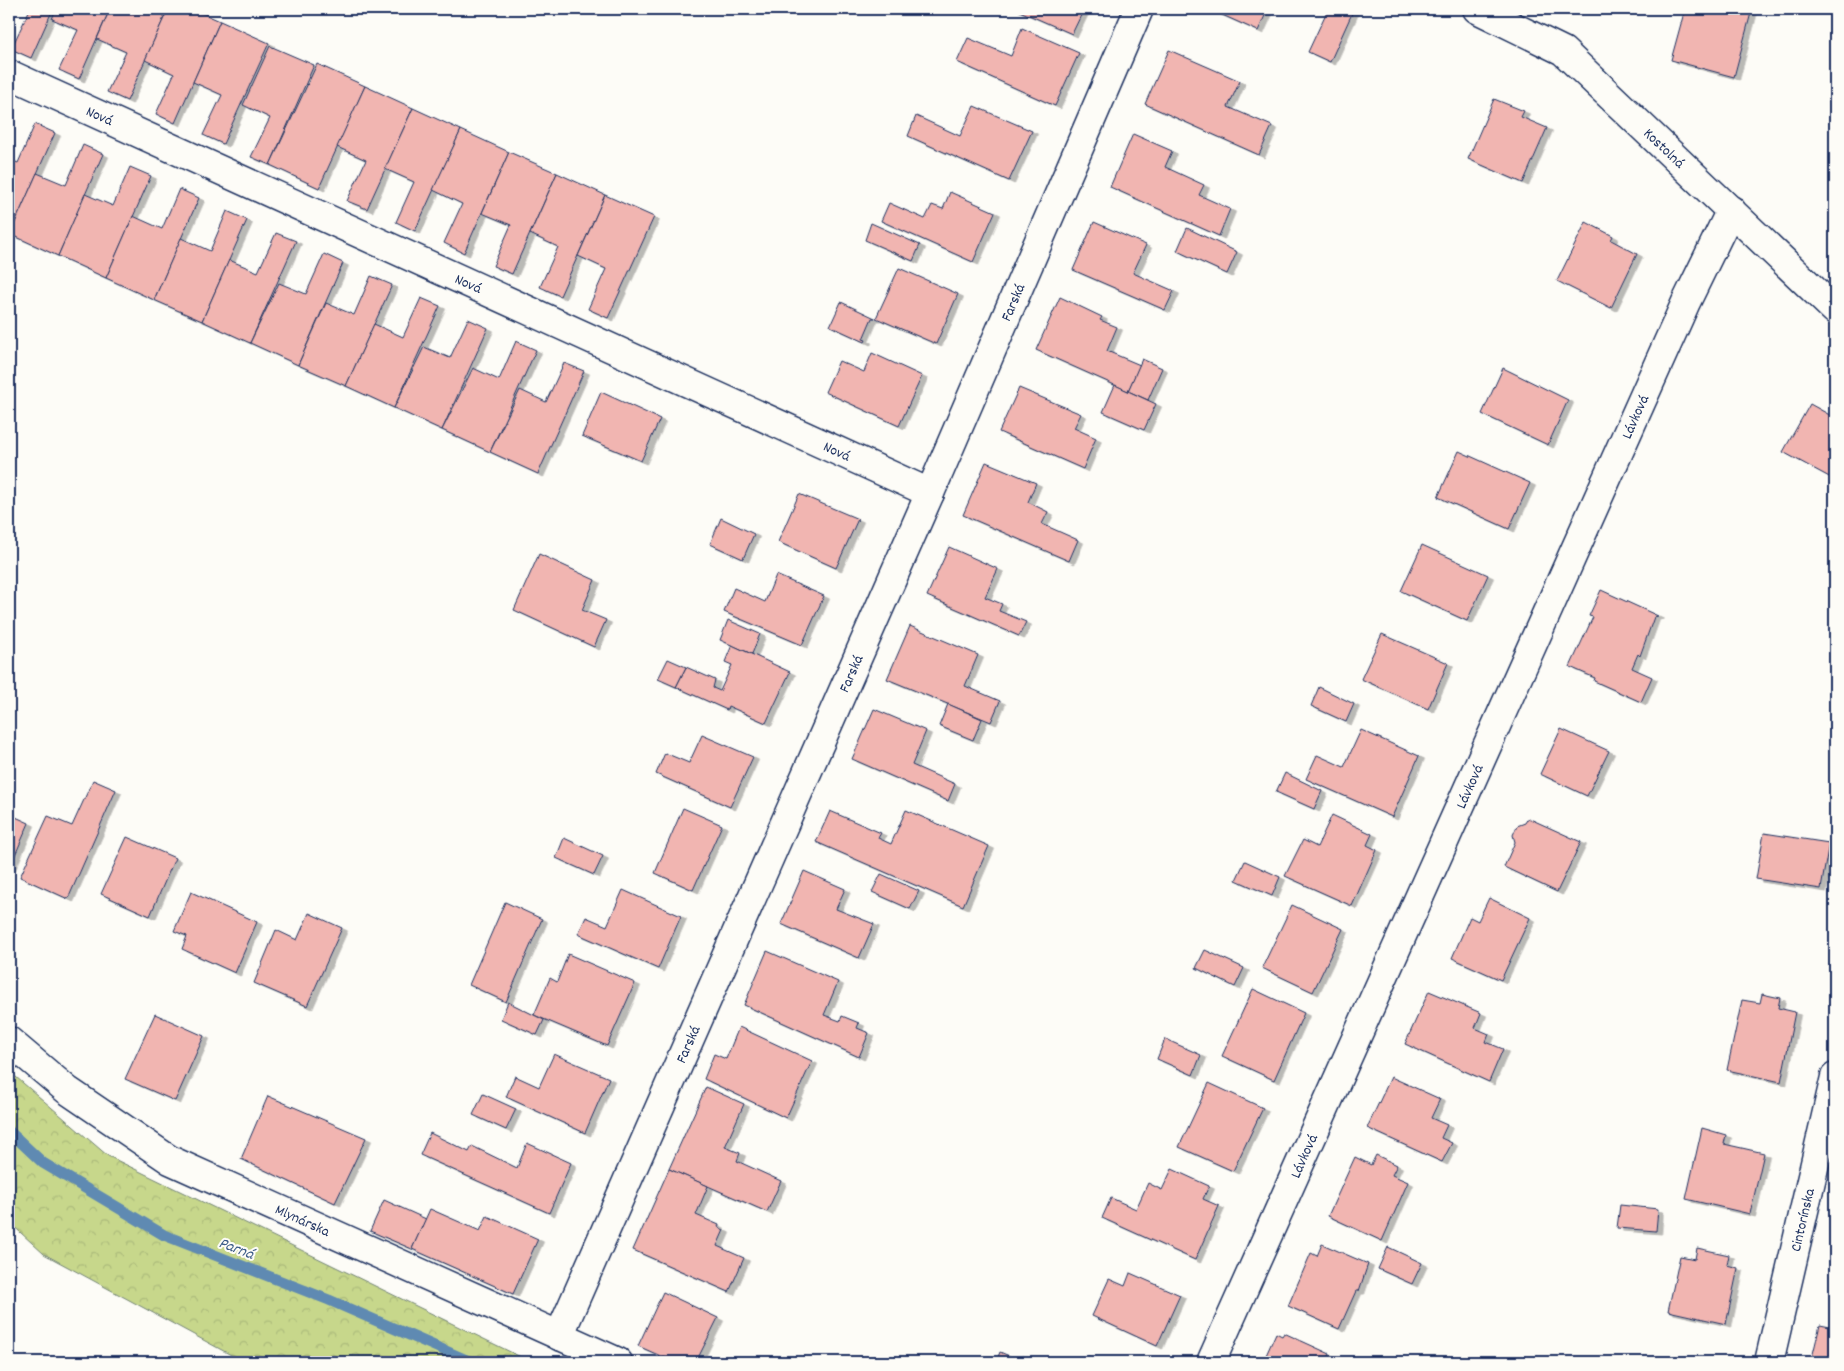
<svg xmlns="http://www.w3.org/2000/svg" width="1844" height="1371" font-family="Dekko,sans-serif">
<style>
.forest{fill:url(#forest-crowns);stroke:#718374}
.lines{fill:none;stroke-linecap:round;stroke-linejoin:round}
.stream{stroke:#5e8ab2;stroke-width:11}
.building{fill:#f1b5b1;stroke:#1b2f5e;filter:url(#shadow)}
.minor-casing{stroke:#1b2f5e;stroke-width:31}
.minor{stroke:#fdfcf7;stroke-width:28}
.labels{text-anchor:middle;stroke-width:4;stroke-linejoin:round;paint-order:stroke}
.street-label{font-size:15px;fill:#1b2f5e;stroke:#fdfcf7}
.water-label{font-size:16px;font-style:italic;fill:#3c5c88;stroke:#fdfcf7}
</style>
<defs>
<pattern id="forest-crowns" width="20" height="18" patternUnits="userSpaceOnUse" patternTransform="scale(1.25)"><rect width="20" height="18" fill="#c7d78b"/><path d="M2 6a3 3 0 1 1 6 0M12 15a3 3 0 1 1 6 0" fill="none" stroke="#aab97a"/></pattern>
<filter id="shadow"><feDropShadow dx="5.5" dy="3" stdDeviation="0" flood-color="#0004"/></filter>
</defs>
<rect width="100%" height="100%" fill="#fdfcf7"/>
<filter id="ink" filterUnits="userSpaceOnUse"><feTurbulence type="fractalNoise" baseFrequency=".02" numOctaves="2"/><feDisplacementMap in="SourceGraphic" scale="10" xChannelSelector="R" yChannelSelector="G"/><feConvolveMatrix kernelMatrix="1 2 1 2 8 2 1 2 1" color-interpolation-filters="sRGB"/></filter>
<g filter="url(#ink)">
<!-- forest -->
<polygon class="forest" points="9,1071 108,1156 531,1362 244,1362 44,1254 9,1222"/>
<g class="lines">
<!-- stream -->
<polyline class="stream" points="9,1131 43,1163 164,1235 329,1300 471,1362"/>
</g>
<!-- building -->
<g class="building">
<polygon points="30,9 53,9 31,58 11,49"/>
<polygon points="56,9 110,9 79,79 59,70 78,30 52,19"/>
<polygon points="110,9 168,9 127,101 107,92 126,52 97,39"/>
<polygon points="168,9 193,9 220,21 175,123 156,114 174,74 145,60"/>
<polygon points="1015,9 1084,9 1072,34"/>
<polygon points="1209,9 1268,9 1258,31"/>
<polygon points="1328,9 1354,9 1330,62 1308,52"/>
<polygon points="1685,9 1752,9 1734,77 1671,60"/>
<polygon points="220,21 269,43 223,144 203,135 222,95 193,82"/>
<polygon points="1022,28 1079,53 1055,106 957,62 968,38 1011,56"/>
<polygon points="270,46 314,65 270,165 251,157 270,118 243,105"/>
<polygon points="1169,50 1240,81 1228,107 1272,126 1259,155 1145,104"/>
<polygon points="317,64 365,86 319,188 270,165"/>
<polygon points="365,86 413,108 367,209 347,201 366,160 337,147"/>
<polygon points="1494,99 1524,111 1521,117 1547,128 1523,183 1468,159"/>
<polygon points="974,106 1032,131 1009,181 908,136 916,116 960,136"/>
<polygon points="413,108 461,130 415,231 396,222 414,182 385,169"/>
<polygon points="35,124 55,133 10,234 9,159 18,163"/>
<polygon points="461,130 509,152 464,253 444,243 462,204 433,190"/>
<polygon points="1133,134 1172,151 1165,167 1204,185 1199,195 1230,209 1219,236 1110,187"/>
<polygon points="83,145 103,154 58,256 10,234 37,173 66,185"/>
<polygon points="509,152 557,173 512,274 493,266 511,225 482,213"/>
<polygon points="130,167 151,176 106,278 58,256 85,194 113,206"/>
<polygon points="557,173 605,195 560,296 540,287 558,247 530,234"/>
<polygon points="179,189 199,198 154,300 106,278 133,216 162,229"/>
<polygon points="950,192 995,212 973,262 881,221 889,203 925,219 932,205 943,209"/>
<polygon points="605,195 654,217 608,318 588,309 606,269 578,256"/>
<polygon points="227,211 247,220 202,321 154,300 181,238 210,251"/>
<polygon points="1094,222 1146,245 1133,273 1174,291 1165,310 1073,270"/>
<polygon points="1586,222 1613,236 1611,240 1637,254 1611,308 1557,281"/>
<polygon points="871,223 920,245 913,261 865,240"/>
<polygon points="1187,228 1237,252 1227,274 1177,251"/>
<polygon points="276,233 296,241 250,343 202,321 229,260 258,272"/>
<polygon points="324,254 343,263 298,365 250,343 279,283 306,294"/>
<polygon points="899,268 958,294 936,344 876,318"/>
<polygon points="371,276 392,285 346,386 298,365 326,303 354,315"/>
<polygon points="1060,297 1102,317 1100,320 1117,327 1107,351 1140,365 1128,391 1036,350"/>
<polygon points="421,298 440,306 394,408 346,386 374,324 403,337"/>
<polygon points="841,302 875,318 872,318 863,339 866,340 865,342 830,326"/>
<polygon points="468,319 488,328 442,430 394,408 424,347 450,358"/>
<polygon points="516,341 536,350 490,452 442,430 473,368 499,380"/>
<polygon points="872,353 922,376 899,426 825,392 839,361 864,372"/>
<polygon points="1142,359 1162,368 1148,400 1128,391"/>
<polygon points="564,363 584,371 538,474 490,452 520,390 546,402"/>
<polygon points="1503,368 1568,400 1548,445 1482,414"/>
<polygon points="1115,385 1156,404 1144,430 1103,412"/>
<polygon points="1019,388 1081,414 1074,428 1096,438 1083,469 999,432"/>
<polygon points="601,392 660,419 641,461 582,436"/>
<polygon points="1810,404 1835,418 1835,480 1783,452"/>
<polygon points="1459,451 1530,483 1509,529 1438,497"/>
<polygon points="986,462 1036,483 1028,502 1048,512 1042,524 1078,540 1069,561 963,515"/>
<polygon points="799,494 858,519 836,568 778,542"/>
<polygon points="721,518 754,534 743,559 710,544"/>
<polygon points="1422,545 1488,575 1467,621 1401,591"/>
<polygon points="949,547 998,569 985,597 1002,604 999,611 1026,622 1019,636 927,596"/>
<polygon points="539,554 595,580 582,610 606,620 594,647 514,610"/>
<polygon points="776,575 824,596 802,645 724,612 734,588 765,602"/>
<polygon points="1601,590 1658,616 1654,617 1640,656 1638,654 1632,668 1652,677 1641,702 1594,681 1595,678 1570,667 1593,617 1589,616"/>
<polygon points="728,620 760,634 752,654 720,640"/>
<polygon points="910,626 978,655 965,686 1000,701 991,722 887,679"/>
<polygon points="1382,634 1448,663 1428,709 1361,679"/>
<polygon points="732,645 790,672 766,723 728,706 727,710 676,687 686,667 715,680 713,688 720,691 732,665 725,662"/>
<polygon points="668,659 686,667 676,687 658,679"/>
<polygon points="1319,687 1354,704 1346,722 1311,706"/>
<polygon points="948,704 982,719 973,740 939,726"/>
<polygon points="874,709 926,731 912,765 955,784 948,801 852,759"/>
<polygon points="1561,729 1609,751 1587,796 1540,774"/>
<polygon points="1361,730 1419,756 1392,817 1306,779 1317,755 1344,767"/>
<polygon points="702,735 753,757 730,807 656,774 665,753 689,763"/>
<polygon points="1285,773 1322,791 1314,809 1276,792"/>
<polygon points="93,780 116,790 68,899 20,877 48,816 72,826"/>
<polygon points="683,808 722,825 693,890 655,873"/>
<polygon points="906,810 989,846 963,906 816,842 830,811 881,833 878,838 891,844"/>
<polygon points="9,814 29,823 9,869"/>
<polygon points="1332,815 1372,834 1367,845 1377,850 1352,906 1285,876 1303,840 1317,847"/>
<polygon points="1528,818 1581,842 1557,892 1504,867 1515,842 1513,835 1517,826 1525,823"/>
<polygon points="1764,833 1829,843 1821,889 1756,879"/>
<polygon points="127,837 175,858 150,916 101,894"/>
<polygon points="564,838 603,856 594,875 556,858"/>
<polygon points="1245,861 1280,877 1272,896 1236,880"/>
<polygon points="804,871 845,889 836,909 874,924 859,958 781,924"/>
<polygon points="881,874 919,891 910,909 872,892"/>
<polygon points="623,890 681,916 658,969 578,934 586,917 607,926"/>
<polygon points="191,892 257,922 235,973 182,949 187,936 174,931"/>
<polygon points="1489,898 1530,918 1501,980 1452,958 1470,917 1478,921"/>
<polygon points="505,902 542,919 506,1002 469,985"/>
<polygon points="1292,905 1343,929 1313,992 1262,968"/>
<polygon points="309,913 342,928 307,1006 254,983 276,930 297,940"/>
<polygon points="1205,950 1244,968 1235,987 1196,968"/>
<polygon points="767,951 838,982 824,1015 840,1021 842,1016 859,1023 857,1028 869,1033 859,1057 744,1005"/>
<polygon points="568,954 635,983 607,1046 534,1015 550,978 557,982"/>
<polygon points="1253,989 1304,1013 1274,1080 1222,1056"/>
<polygon points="1429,991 1481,1013 1475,1028 1489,1034 1486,1042 1503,1049 1489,1082 1405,1044"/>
<polygon points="1762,994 1780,998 1778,1008 1795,1012 1781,1082 1727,1070 1742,1000 1760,1003"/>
<polygon points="508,1002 544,1020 537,1035 501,1019"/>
<polygon points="155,1014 204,1036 175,1101 125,1079"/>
<polygon points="739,1027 812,1061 786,1118 704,1079 714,1054 726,1059"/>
<polygon points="1165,1039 1201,1055 1193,1075 1157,1059"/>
<polygon points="554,1054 609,1078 585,1133 506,1097 515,1076 539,1087"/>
<polygon points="1391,1077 1440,1099 1431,1118 1447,1125 1441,1138 1452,1143 1442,1162 1367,1128"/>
<polygon points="1209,1083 1263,1108 1233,1171 1179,1147"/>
<polygon points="706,1087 744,1104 725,1147 740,1153 737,1161 781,1181 767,1212 669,1169"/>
<polygon points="483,1094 516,1109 506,1130 473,1115"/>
<polygon points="268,1096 366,1138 335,1203 241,1159"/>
<polygon points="1702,1128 1726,1135 1724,1144 1764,1153 1750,1214 1686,1199"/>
<polygon points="430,1133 469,1152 472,1146 517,1168 527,1143 571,1163 549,1213 420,1155"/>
<polygon points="1376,1155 1397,1165 1392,1175 1408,1182 1382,1241 1328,1216 1355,1157 1371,1165"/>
<polygon points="669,1169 708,1186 696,1215 719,1225 718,1227 724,1230 717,1246 744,1258 729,1292 633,1250"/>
<polygon points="1172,1169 1209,1186 1203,1199 1219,1206 1195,1260 1102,1218 1111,1198 1136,1209 1148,1183 1162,1190"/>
<polygon points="384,1200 426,1219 412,1249 370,1231"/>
<polygon points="1620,1205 1658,1209 1656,1231 1617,1228"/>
<polygon points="430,1209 480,1231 487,1216 538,1239 513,1294 412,1249"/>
<polygon points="1322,1244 1368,1264 1359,1291 1356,1291 1339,1329 1288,1306 1311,1253 1317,1256"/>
<polygon points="1388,1247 1422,1263 1412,1284 1378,1269"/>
<polygon points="1697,1248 1729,1255 1727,1265 1738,1268 1726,1324 1668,1311 1680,1256 1695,1259"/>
<polygon points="1130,1273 1180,1295 1157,1346 1092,1316 1109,1279 1125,1286"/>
<polygon points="663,1292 718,1318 696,1362 674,1362 638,1346"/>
<polygon points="1820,1325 1835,1328 1835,1362 1811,1362"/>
<polygon points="1276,1333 1282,1336 1284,1333 1330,1354 1326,1362 1263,1362"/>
<polygon points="1000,1352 1021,1361 1023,1356 1037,1362 996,1362"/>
<polygon points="1088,1356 1104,1362 1085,1362"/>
</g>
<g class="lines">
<defs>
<g id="minor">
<path id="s1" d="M1477 9 1563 51 1835 310"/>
<path id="s2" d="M9 74 930 493"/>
<path id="s3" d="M9 1041 67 1090 170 1160 618 1362"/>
<path id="s4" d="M559 1336 930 493 1139 9"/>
<path id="s5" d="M1211 1362 1686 302 1731 210"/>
<path id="s6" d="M1769 1362 1835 1077"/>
</g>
</defs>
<!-- minor casing -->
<use href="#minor" class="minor-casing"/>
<!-- minor -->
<use href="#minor" class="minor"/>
</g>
</g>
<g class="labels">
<!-- street labels -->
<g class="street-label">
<text dy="5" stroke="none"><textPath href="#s2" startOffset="100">Nová</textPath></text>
<text dy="5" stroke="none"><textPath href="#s1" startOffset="236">Kostolná</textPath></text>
<text dy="5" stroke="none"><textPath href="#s2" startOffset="505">Nová</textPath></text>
<text dy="5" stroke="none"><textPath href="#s4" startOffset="1129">Farská</textPath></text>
<text dy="5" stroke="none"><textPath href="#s5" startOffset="1036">Lávková</textPath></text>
<text dy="5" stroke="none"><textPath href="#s2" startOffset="910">Nová</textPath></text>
<text dy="5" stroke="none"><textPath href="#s4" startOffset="724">Farská</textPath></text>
<text dy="5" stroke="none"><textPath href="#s5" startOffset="631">Lávková</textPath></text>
<text dy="5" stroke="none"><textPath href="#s4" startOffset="319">Farská</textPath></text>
<text dy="5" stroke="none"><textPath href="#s5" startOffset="226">Lávková</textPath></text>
<text dy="5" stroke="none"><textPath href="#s3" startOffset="346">Mlynárska</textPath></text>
<text dy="5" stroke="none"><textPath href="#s6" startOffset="146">Cintorínska</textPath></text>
</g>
<!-- water labels -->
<g class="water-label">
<text transform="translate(237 1247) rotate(21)" y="6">Parná</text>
</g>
</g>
<!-- margin -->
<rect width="1844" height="1371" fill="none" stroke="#fdfcf7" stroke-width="30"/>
<rect x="15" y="15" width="1814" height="1341" fill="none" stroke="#1b2f5e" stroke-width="2" filter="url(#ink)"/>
</svg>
